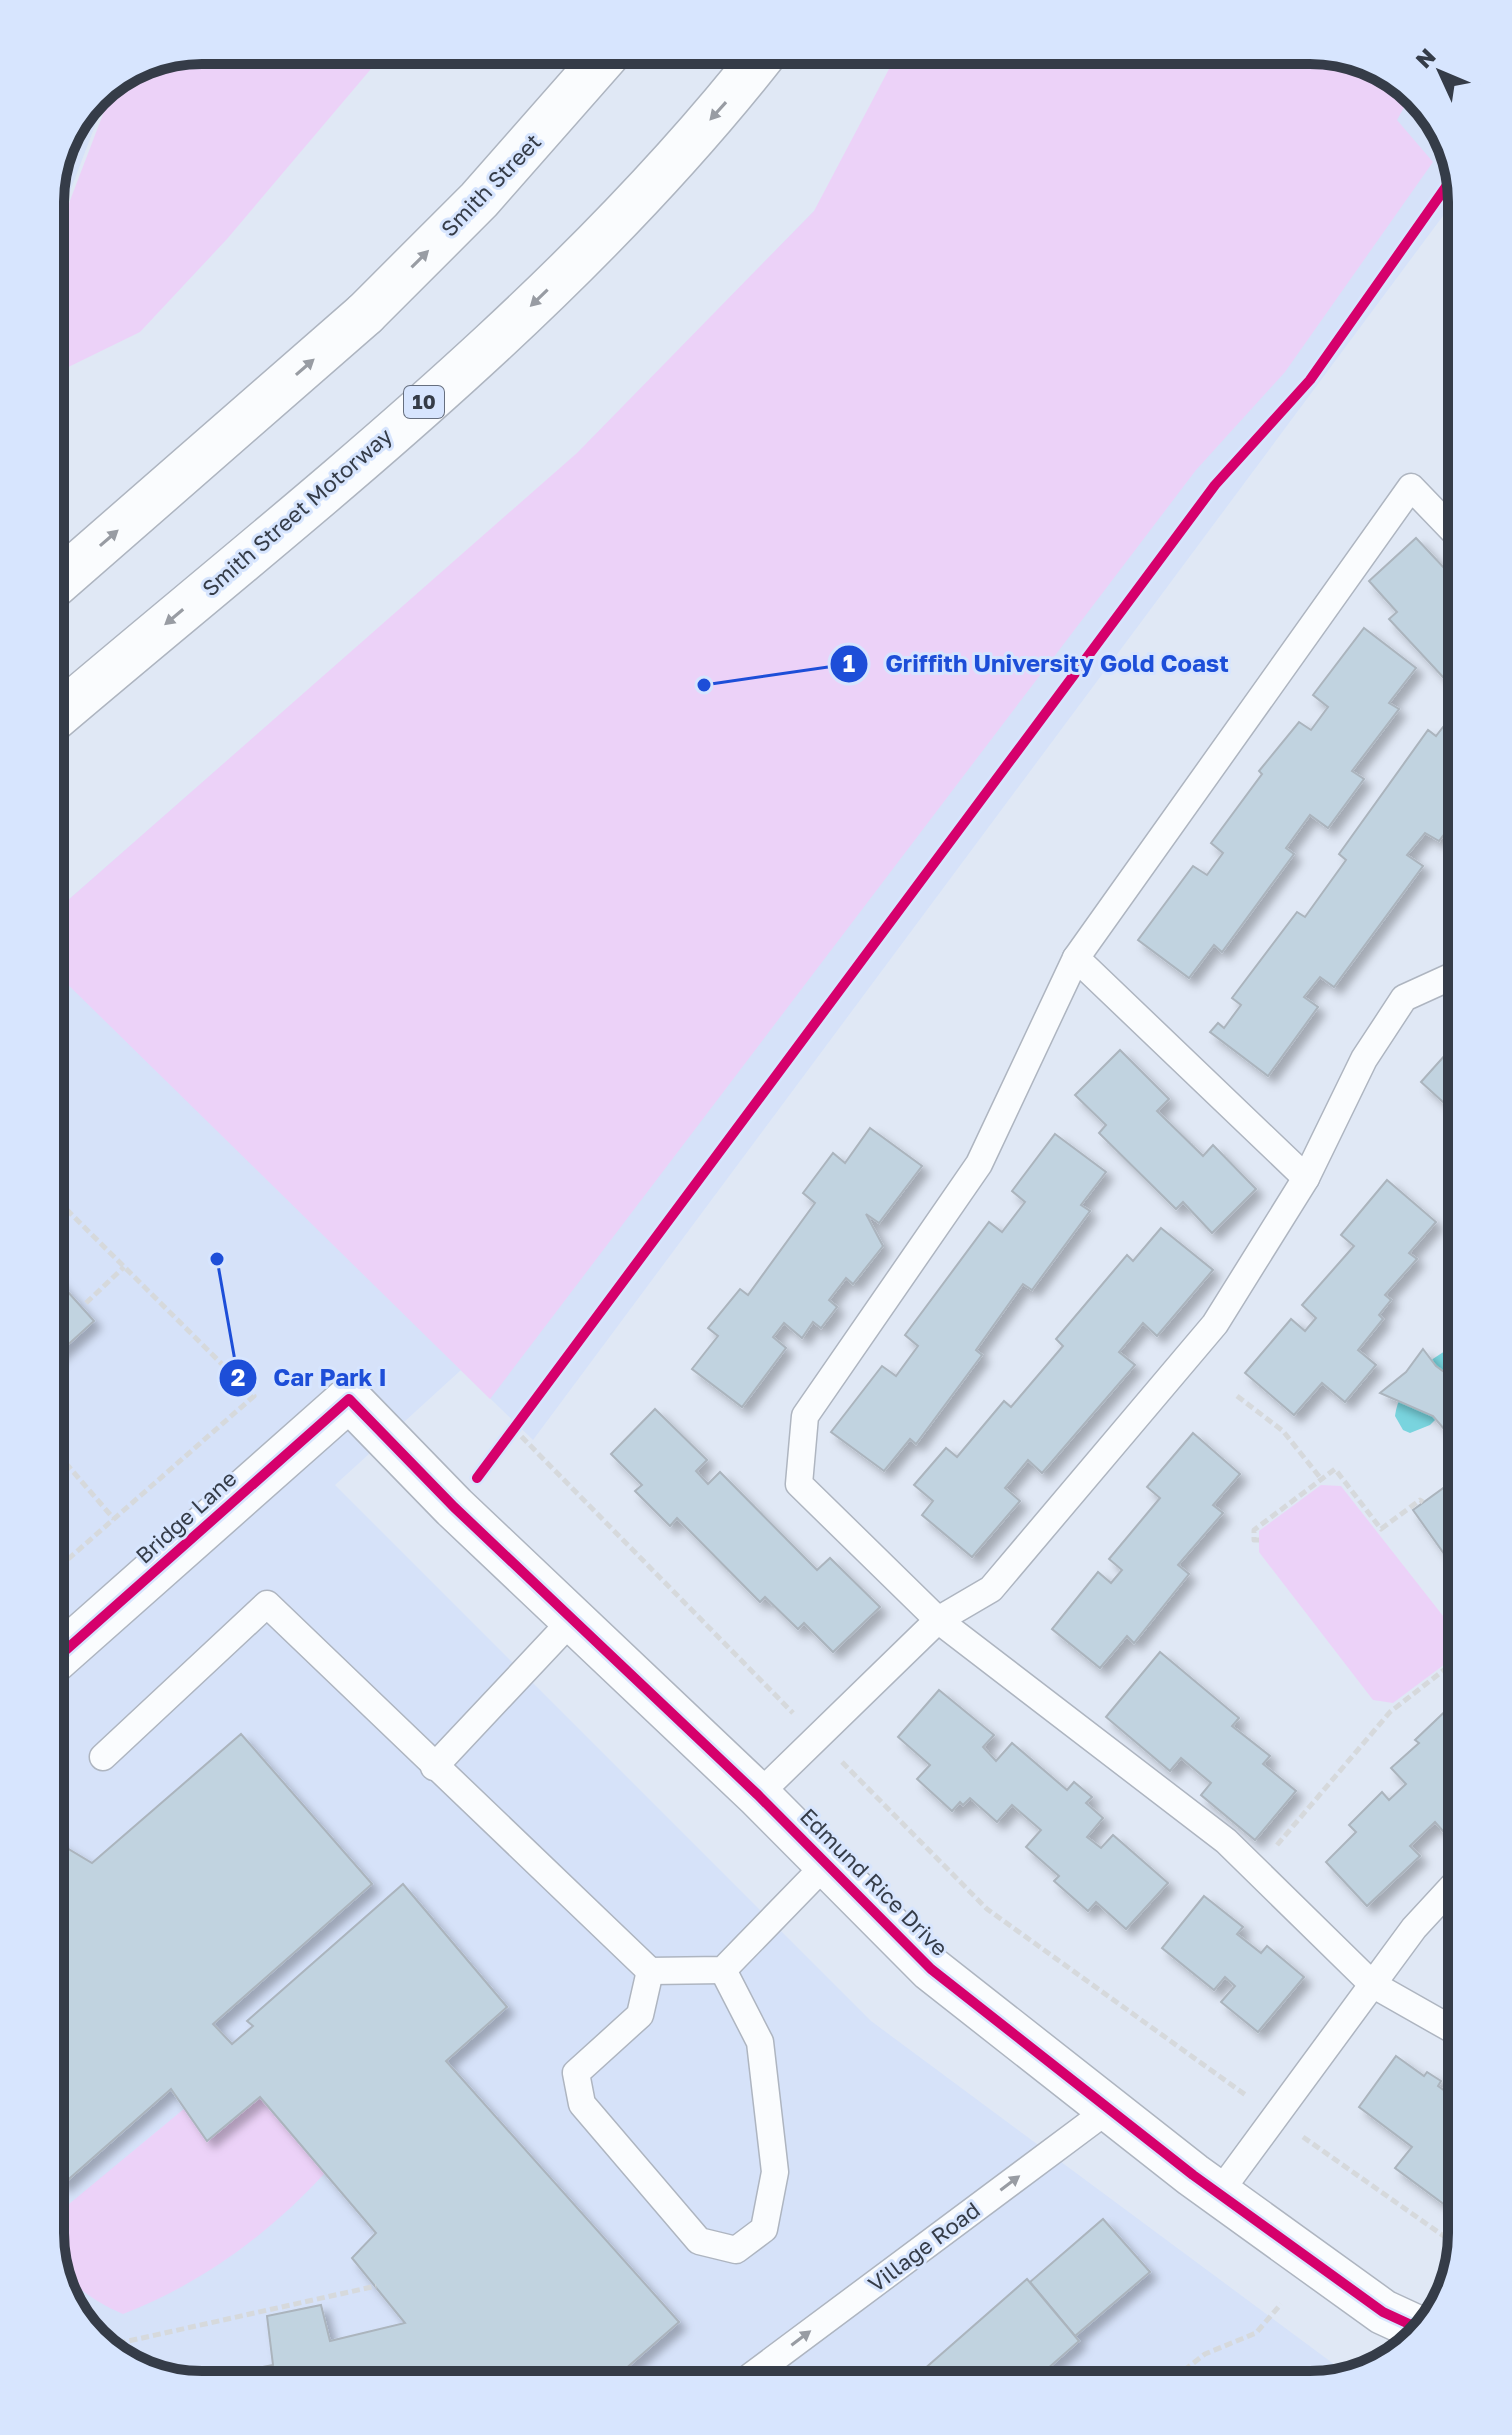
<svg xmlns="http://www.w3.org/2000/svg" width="1512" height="2435" font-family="'Golos Text',sans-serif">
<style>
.built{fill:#d6e2f9}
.green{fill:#ecd2f8}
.water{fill:#79d4de}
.building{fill:#c1d3e0;stroke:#abb4bd;stroke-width:2;filter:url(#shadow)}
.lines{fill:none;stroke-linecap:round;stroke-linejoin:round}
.service-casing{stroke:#aeb5c0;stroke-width:29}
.minor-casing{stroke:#aeb5c0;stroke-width:47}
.trunk-casing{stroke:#aeb5c0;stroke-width:47}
.motorway-casing{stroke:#aeb5c0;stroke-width:47}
.path{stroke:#d6d9dc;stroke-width:5;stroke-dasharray:8 4;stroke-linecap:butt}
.service{stroke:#fafcfe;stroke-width:26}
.minor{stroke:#fafcfe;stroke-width:44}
.trunk{stroke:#fafcfe;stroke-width:44}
.motorway{stroke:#fafcfe;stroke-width:44}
.cycleway-casing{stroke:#d7e5fe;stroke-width:15}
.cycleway{stroke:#d6006c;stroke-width:10}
.oneway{fill:#989ca3}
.labels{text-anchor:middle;stroke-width:6;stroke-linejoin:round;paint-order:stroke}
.shield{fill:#d7e5fe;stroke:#666f7f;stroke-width:2}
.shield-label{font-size:20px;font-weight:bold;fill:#353c48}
.street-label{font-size:22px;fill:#353c48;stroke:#d7e5fe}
.rim{fill:none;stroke:#353c48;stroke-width:10}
.leader{fill:none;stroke:#1d4ed8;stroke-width:3}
.callout-dot{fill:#1d4ed8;stroke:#d7e5fe;stroke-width:3}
.mark-label{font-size:24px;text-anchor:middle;font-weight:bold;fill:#fff}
.callout-label{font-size:24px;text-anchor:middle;font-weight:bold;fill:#1d4ed8;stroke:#d7e5fe;stroke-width:6;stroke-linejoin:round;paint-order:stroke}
</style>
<defs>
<filter id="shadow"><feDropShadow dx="7" dy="7" stdDeviation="4" flood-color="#0004"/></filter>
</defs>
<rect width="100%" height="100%" fill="#e0e8f5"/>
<!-- built -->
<g class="built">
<polygon points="1320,50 1395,76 1446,135 1460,193 533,1440 461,1370 335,1485 871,2021 1350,2376 1310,2385 193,2385 118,2360 66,2300 50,2233 50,916 577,454 814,211"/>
<polygon points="111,84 50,244 50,193 95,94"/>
</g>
<!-- green -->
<g class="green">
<polygon points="202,50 387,50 227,239 140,332 50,376 50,253 116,80 145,61"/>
<polygon points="899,50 1320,50 1395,76 1411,95 1397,120 1433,162 1285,372 1196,470 490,1399 50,967 50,916 577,453 814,211"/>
<polygon points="1321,1485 1341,1486 1458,1635 1453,1658 1393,1703 1373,1700 1259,1552 1259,1531"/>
<path d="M260 2097 325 2173C269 2234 201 2284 123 2314 78 2295 27 2255 69 2204L185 2108 208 2141Z"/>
</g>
<!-- water -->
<path class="water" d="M1454 1346 1462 1347V1393L1430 1425 1410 1433 1403 1430 1395 1416C1399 1384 1427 1360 1454 1346Z"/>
<!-- building -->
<g class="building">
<polygon points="1416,538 1462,587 1450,601 1462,614 1462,685 1456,691 1389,619 1397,612 1369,581"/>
<polygon points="1364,628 1416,668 1389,703 1399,709 1352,771 1364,779 1328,828 1310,815 1286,848 1294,854 1222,952 1214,945 1189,978 1138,940 1193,866 1207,875 1223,853 1211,843 1262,774 1259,771 1299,722 1311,730 1328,707 1313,695"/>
<polygon points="1443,727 1462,740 1462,811 1439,841 1425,833 1407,855 1423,866 1334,987 1320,977 1304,997 1318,1007 1268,1076 1210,1032 1218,1023 1224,1028 1241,1005 1232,998 1297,912 1305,917 1346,860 1339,854 1428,730 1436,736"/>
<polygon points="1462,1036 1462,1132 1446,1118 1453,1111 1421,1082"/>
<polygon points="1120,1050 1169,1099 1157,1111 1203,1156 1213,1145 1256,1189 1212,1233 1183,1202 1176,1209 1099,1133 1106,1125 1075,1095"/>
<polygon points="870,1128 922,1166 879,1223 866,1214 883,1246 853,1284 846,1278 829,1300 837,1307 821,1328 813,1322 802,1338 784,1323 773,1337 786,1348 742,1407 692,1369 718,1336 708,1328 740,1289 748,1295 815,1203 803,1193 833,1153 845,1163"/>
<polygon points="1055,1134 1106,1172 1081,1205 1090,1211 1032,1290 1023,1284 976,1350 982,1355 916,1444 910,1439 884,1471 831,1432 882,1366 896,1376 918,1346 905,1335 989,1222 1002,1232 1025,1202 1012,1191"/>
<polygon points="1387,1180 1436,1222 1409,1253 1417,1259 1385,1295 1391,1300 1379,1315 1383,1319 1358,1350 1376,1365 1345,1402 1322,1383 1294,1415 1245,1373 1291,1319 1305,1331 1316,1318 1302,1305 1354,1246 1341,1235"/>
<polygon points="1161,1228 1213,1270 1157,1336 1143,1323 1119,1352 1135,1365 1042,1473 1028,1460 1005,1488 1020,1501 972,1557 922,1515 933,1501 914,1485 946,1448 957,1457 1004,1401 1011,1407 1063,1346 1056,1339 1127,1255 1133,1261"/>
<polygon points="50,1272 94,1321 50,1361"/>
<polygon points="1423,1349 1436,1366 1462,1385 1462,1421 1451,1437 1433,1416 1380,1393 1406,1372"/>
<polygon points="655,1409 707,1460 696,1471 708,1484 720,1472 817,1570 830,1558 880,1607 833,1652 804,1623 798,1629 765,1597 760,1602 677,1518 670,1526 635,1491 642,1485 611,1454"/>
<polygon points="1193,1433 1240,1474 1213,1505 1223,1513 1178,1565 1189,1574 1134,1643 1127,1636 1100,1668 1052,1629 1098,1572 1111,1583 1122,1570 1109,1559 1160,1498 1147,1487"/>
<polygon points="1453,1481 1462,1494 1462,1579 1413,1510"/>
<polygon points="1160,1652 1239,1718 1232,1726 1270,1756 1263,1764 1296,1791 1255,1840 1201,1795 1211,1783 1181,1758 1170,1771 1106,1717"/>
<polygon points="939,1690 994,1735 983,1747 996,1761 1012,1743 1067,1790 1074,1782 1092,1797 1086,1803 1103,1818 1087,1837 1101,1848 1113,1835 1168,1883 1126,1929 1096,1902 1088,1911 1054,1881 1059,1876 1026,1847 1041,1830 1012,1805 997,1822 970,1798 963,1805 960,1802 952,1811 917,1779 930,1765 898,1737"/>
<polygon points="1455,1702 1462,1709 1462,1773 1457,1778 1462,1784 1462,1796 1454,1803 1462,1812 1443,1831 1435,1822 1410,1846 1420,1856 1367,1906 1326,1862 1356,1832 1349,1825 1382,1792 1389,1800 1406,1784 1391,1768 1419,1743 1415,1740"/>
<polygon points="241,1734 372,1884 213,2024 232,2044 253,2026 247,2021 403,1884 507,2007 446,2061 679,2322 607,2385 485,2385 481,2380 476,2385 186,2382 273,2365 267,2316 321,2305 330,2341 405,2323 352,2258 376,2233 260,2097 207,2141 171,2089 62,2185 50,2171 50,1850 55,1841 92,1863"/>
<polygon points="1204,1896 1243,1927 1237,1934 1261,1953 1267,1946 1304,1977 1258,2032 1221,2002 1235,1986 1225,1977 1214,1990 1162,1948"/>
<polygon points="1462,1970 1462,1998 1449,1989"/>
<polygon points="1396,2056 1424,2076 1427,2072 1441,2081 1438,2086 1459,2101 1462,2096 1462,2182 1445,2205 1395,2168 1412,2147 1359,2107"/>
<polygon points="1103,2219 1150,2272 1075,2336 1030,2282"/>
<polygon points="1027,2279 1079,2341 1029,2385 906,2385"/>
<polygon points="1288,2368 1297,2385 1256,2385"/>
</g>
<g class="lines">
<defs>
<g id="service">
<polyline points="1076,958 1306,1178"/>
<polyline points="103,1757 267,1604 650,1971 723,1970 827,1863"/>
<polyline points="434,1767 574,1618"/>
<polyline points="758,1795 938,1620 991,1589 1215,1324 1306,1178 1364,1059 1404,998 1448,978 1462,979"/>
<polyline points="650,1971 640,2015 576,2073 582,2104 699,2241 736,2250 764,2229 775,2172 760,2042 723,1970"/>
<polyline points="1462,2035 1372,1984 1226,1841 938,1620 799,1484 805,1416 979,1164 1076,958 1411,487 1462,540"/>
<polyline points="1219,2193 1414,1928 1462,1876"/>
<polyline points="739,2385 1109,2109"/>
</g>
<polyline id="minor" points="50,1664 349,1399 454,1507 758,1795 931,1969 1193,2175 1383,2312 1422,2330"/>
<polyline id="trunk" points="365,314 479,200 611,50"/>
<g id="motorway">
<polyline points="50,589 365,314"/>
<path d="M50 722C298 511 565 308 767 50"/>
</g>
</defs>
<!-- service casing -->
<use href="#service" class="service-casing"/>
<!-- minor casing -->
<use href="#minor" class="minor-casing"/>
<!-- trunk casing -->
<use href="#trunk" class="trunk-casing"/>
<!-- motorway casing -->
<use href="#motorway" class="motorway-casing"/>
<!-- path -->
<g class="path">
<polyline points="86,1303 124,1267"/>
<polyline points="1237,1396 1283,1431 1322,1480"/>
<polyline points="513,1428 793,1713"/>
<polyline points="50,1445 114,1519"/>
<polyline points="1259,1540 1254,1540 1254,1530 1335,1469 1381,1529 1420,1500 1423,1502"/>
<polyline points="50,1575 254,1396 50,1193"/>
<polyline points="842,1762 987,1909 1247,2096"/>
<polyline points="1277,1845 1390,1712 1462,1656"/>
<polyline points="1303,2137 1458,2246"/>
<polyline points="106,2346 376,2286"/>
<polyline points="1165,2385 1205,2354 1256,2333 1281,2304"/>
</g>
<!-- service -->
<use href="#service" class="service"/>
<!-- minor -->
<use href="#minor" class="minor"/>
<!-- trunk -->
<use href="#trunk" class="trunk"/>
<!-- motorway -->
<use href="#motorway" class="motorway"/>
<defs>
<g id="cycleway">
<polyline points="477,1478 1215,485 1310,380 1455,174"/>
<polyline points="50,1664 349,1399 454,1507 758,1795 931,1969 1193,2175 1383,2312 1422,2330"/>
</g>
</defs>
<!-- cycleway casing -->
<use href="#cycleway" class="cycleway-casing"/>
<!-- cycleway -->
<use href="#cycleway" class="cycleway"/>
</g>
<!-- one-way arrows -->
<defs><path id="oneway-solid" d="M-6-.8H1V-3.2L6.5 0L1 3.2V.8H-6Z" transform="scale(2)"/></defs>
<g class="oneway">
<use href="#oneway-solid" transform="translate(718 111) rotate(132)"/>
<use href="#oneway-solid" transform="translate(420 259) rotate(-45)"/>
<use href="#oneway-solid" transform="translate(539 298) rotate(136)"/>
<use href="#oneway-solid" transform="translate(305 367) rotate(-41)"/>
<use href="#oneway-solid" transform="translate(109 538) rotate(-41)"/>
<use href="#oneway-solid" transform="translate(174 617) rotate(140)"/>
<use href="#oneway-solid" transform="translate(1010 2183) rotate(-37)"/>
<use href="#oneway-solid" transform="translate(801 2338) rotate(-37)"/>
</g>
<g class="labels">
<!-- shield labels -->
<rect class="shield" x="404" y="386" width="40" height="32" rx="6"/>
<g class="shield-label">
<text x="424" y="409">10</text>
</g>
<!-- street labels -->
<g class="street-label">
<text transform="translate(491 185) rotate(-46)" y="8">Smith Street</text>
<text transform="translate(297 512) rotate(-41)" y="8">Smith Street Motorway</text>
<text transform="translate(186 1517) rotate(-42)" y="8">Bridge Lane</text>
<text transform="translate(874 1882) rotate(45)" y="8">Edmund Rice Drive</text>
<text transform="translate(924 2247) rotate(-37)" y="8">Village Road</text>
</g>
</g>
<!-- crop -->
<path d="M0 0H1512V2435H0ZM202 64H1310A138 138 0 0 1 1448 202V2233A138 138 0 0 1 1310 2371H202A138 138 0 0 1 64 2233V202A138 138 0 0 1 202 64Z" fill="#d7e5fe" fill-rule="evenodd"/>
<path class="rim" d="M202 64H1310A138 138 0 0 1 1448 202V2233A138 138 0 0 1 1310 2371H202A138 138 0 0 1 64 2233V202A138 138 0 0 1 202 64Z"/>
<!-- callouts -->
<path class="leader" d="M704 685L849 664M217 1259L238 1378"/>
<g class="callout-dot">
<circle cx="704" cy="685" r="8"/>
<circle cx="217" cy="1259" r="8"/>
<circle cx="849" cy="664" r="20"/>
<circle cx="238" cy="1378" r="20"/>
</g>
<g class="mark-label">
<text x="849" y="672">1</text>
<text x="238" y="1386">2</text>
</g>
<g class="callout-label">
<text x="1057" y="672">Griffith University Gold Coast</text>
<text x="330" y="1386">Car Park I</text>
</g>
<!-- north arrow -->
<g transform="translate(1440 72) rotate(314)" stroke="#d7e5fe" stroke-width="6" paint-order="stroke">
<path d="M0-6L14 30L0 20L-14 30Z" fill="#353c48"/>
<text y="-12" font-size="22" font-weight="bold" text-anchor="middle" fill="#353c48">N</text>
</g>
</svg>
